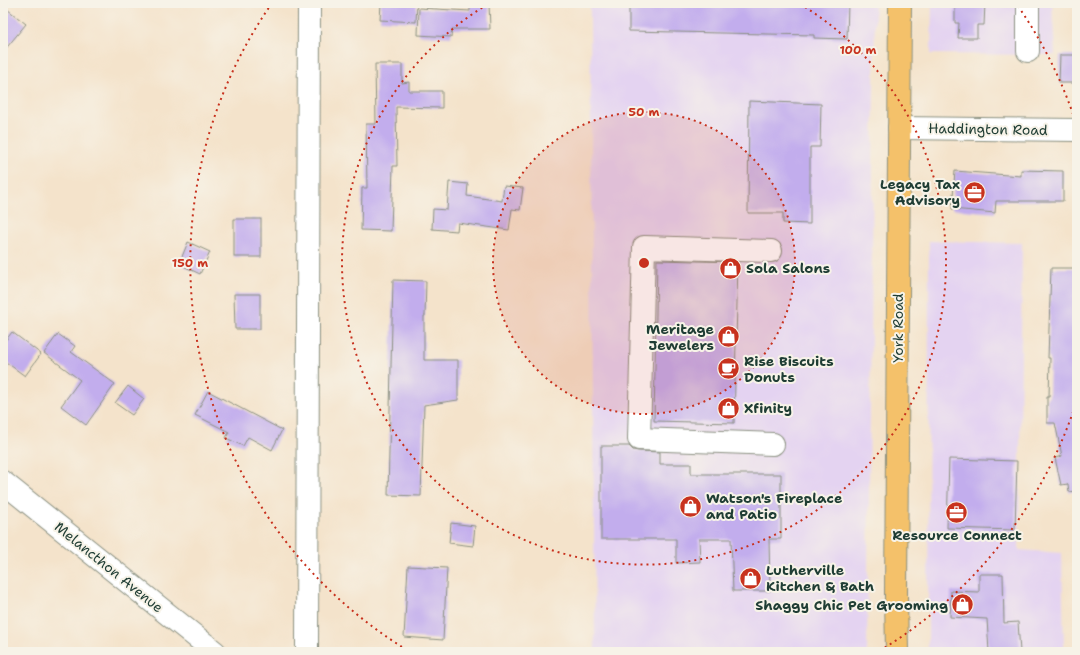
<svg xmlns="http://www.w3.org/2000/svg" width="1080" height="655" font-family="'Shantell Sans',sans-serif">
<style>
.built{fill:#e4d3f1}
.building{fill:#c2aded}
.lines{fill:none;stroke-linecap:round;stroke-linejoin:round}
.minor-casing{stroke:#8a9080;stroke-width:24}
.major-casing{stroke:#8a9080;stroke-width:24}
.minor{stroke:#fff;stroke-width:22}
.major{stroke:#f4c16a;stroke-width:22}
.ring{fill:none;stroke:#c8321e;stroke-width:2;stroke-dasharray:2 4}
.labels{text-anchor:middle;stroke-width:4;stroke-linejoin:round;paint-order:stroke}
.street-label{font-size:14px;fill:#1f3d34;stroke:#f7f3e8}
.poi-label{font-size:14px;font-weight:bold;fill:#1f3d34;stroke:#f7f3e8;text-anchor:start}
.centre{fill:#c8321e;stroke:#f7f3e8;stroke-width:2}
.ring-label{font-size:12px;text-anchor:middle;font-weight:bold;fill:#c8321e;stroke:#f7f3e8;stroke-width:4;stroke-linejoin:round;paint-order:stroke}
</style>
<rect width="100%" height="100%" fill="#f7f3e8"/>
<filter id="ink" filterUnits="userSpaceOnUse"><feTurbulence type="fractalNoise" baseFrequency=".025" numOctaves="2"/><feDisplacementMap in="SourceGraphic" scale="8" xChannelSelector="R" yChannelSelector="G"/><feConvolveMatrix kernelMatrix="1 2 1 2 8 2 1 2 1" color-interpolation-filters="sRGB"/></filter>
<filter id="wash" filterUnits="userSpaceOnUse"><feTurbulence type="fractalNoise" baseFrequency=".012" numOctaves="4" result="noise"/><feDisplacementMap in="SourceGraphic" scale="16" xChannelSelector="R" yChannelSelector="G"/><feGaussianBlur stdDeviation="0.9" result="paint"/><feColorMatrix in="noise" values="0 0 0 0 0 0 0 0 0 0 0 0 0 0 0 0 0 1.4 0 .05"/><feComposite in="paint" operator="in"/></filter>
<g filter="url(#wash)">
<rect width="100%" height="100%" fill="#f4e3cb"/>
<!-- built -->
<g class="built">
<polygon points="590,3 875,3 867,652 595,652"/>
<polygon points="932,3 1052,3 1055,55 931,54"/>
<polygon points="929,241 1022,243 1019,550 1062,553 1064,652 928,652"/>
</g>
<g id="blocks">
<!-- building -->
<g class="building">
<polygon points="381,3 417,3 416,22 380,20"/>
<polygon points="470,3 489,3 490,29 452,29 451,37 418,35 419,8 470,11"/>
<polygon points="629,3 848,3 847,39 814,38 814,35 629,31"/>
<polygon points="955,3 985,3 984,25 977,25 977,38 958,38 959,23 955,23"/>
<polygon points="3,6 26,24 3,52"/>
<polygon points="1060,55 1077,55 1077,83 1059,83"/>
<polygon points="375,64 402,64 402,83 409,82 409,91 442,91 442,108 396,107 397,166 393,166 391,231 361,230 362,188 367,188 366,124 376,124"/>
<polygon points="749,101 821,104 820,147 810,147 810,224 783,223 783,213 748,213"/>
<polygon points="1021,170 1063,171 1063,201 996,201 995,213 952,209 955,171 1021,176"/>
<polygon points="449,182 468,184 467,196 502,201 504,186 523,188 520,210 512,209 509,230 458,223 457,231 432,229 433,209 447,210"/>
<rect x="234" y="219" width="27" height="38"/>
<polygon points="188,242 210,252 200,274 179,264"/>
<polygon points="657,260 738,262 734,423 654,421"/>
<polygon points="1051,268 1077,268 1076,356 1077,370 1077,491 1069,492 1068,484 1061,485 1055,458 1062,456 1055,423 1047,423 1047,397 1049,397 1050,358 1048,358"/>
<polygon points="393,280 426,281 425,316 424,316 424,360 458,360 458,400 424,405 421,496 388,495"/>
<polygon points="234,294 260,294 260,329 235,329"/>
<polygon points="12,332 41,354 25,376 3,360 3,344"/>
<polygon points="58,334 75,346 71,352 115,384 86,425 61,406 80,380 44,353"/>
<polygon points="128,386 144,399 132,415 115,403"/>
<polygon points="208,391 282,430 272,450 248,437 243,446 226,438 229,432 195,415"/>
<polygon points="601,446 629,446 633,450 638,451 660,452 660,464 691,464 691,474 781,474 781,539 769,539 770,591 733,591 731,539 699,539 700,562 676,563 676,539 601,539"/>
<polygon points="949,459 1017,461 1015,530 947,528"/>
<polygon points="451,523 475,526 473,546 449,543"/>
<polygon points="408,566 447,568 443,640 404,637"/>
<polygon points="979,574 1003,574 1004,623 1018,622 1020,652 989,652 987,619 950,617 951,591 979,592"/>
</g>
</g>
</g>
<g filter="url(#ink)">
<use href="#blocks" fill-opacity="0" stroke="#8a9080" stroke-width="1"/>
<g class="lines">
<defs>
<g id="minor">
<polyline points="1028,51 1028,3"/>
<polyline points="899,128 1077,130"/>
<polyline points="771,251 644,247 639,439 773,444"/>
<polyline points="3,482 215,652"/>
<polyline points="307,652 309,3"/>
</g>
<polyline id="major" points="897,652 896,596 900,3"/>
</defs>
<!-- minor casing -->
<use href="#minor" class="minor-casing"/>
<!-- major casing -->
<use href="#major" class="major-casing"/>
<!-- minor -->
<use href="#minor" class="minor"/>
<!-- major -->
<use href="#major" class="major"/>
</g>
</g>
<!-- distance rings -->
<circle cx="644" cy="263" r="151" fill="#c8321e" fill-opacity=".12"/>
<g class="ring">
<circle cx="644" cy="263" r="151"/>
<path d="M800 4A302 302 0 1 1 488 4"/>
<path d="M1077 400A454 454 0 0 1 881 650M407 650A454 454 0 0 1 270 6M1018 6A454 454 0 0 1 1077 126"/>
</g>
<!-- icons -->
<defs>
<symbol id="office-disc" viewBox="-11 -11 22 22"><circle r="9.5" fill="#c8321e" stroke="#f7f3e8"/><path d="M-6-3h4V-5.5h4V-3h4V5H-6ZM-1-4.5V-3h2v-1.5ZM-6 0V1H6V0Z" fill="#fff"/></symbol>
<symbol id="shop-disc" viewBox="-11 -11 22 22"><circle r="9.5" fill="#c8321e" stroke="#f7f3e8"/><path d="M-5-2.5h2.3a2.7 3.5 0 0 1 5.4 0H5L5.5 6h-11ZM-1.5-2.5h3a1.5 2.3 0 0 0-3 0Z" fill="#fff"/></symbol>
<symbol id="cafe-disc" viewBox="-11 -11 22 22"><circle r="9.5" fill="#c8321e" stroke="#f7f3e8"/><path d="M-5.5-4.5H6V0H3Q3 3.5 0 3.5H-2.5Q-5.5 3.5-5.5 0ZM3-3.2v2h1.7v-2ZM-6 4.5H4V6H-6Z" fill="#fff"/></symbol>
</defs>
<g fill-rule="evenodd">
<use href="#office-disc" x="962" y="180" width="25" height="25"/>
<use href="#shop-disc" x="718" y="256" width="25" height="25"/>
<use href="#shop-disc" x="716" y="324" width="25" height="25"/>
<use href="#cafe-disc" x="716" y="356" width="25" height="25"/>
<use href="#shop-disc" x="716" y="396" width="25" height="25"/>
<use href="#shop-disc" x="678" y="494" width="25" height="25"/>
<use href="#office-disc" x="944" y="500" width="25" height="25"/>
<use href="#shop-disc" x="738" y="566" width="25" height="25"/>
<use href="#shop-disc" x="950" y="592" width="25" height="25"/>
</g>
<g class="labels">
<!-- street labels -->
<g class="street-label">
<text transform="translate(988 129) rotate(1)" y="5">Haddington Road</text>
<text transform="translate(898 328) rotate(-90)" y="5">York Road</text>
<text transform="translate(109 567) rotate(39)" y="5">Melancthon Avenue</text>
</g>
<!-- poi labels -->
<g class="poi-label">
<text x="960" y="189" text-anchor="end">Legacy Tax<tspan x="960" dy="16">Advisory</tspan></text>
<text x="746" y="273">Sola Salons</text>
<text x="714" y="334" text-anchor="end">Meritage<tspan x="714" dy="16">Jewelers</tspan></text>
<text x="744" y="366">Rise Biscuits<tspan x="744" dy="16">Donuts</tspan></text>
<text x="744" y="413">Xfinity</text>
<text x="706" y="503">Watson's Fireplace<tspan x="706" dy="16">and Patio</tspan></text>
<text x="957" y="540" text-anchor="middle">Resource Connect</text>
<text x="766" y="575">Lutherville<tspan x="766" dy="16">Kitchen &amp; Bath</tspan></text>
<text x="948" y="610" text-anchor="end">Shaggy Chic Pet Grooming</text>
</g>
</g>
<circle cx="644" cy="263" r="6" class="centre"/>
<g class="ring-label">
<text x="858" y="54">100 m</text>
<text x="644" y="116">50 m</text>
<text x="190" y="267">150 m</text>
</g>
<!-- margin -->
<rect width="1080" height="655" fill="none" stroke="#f7f3e8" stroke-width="16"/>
</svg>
